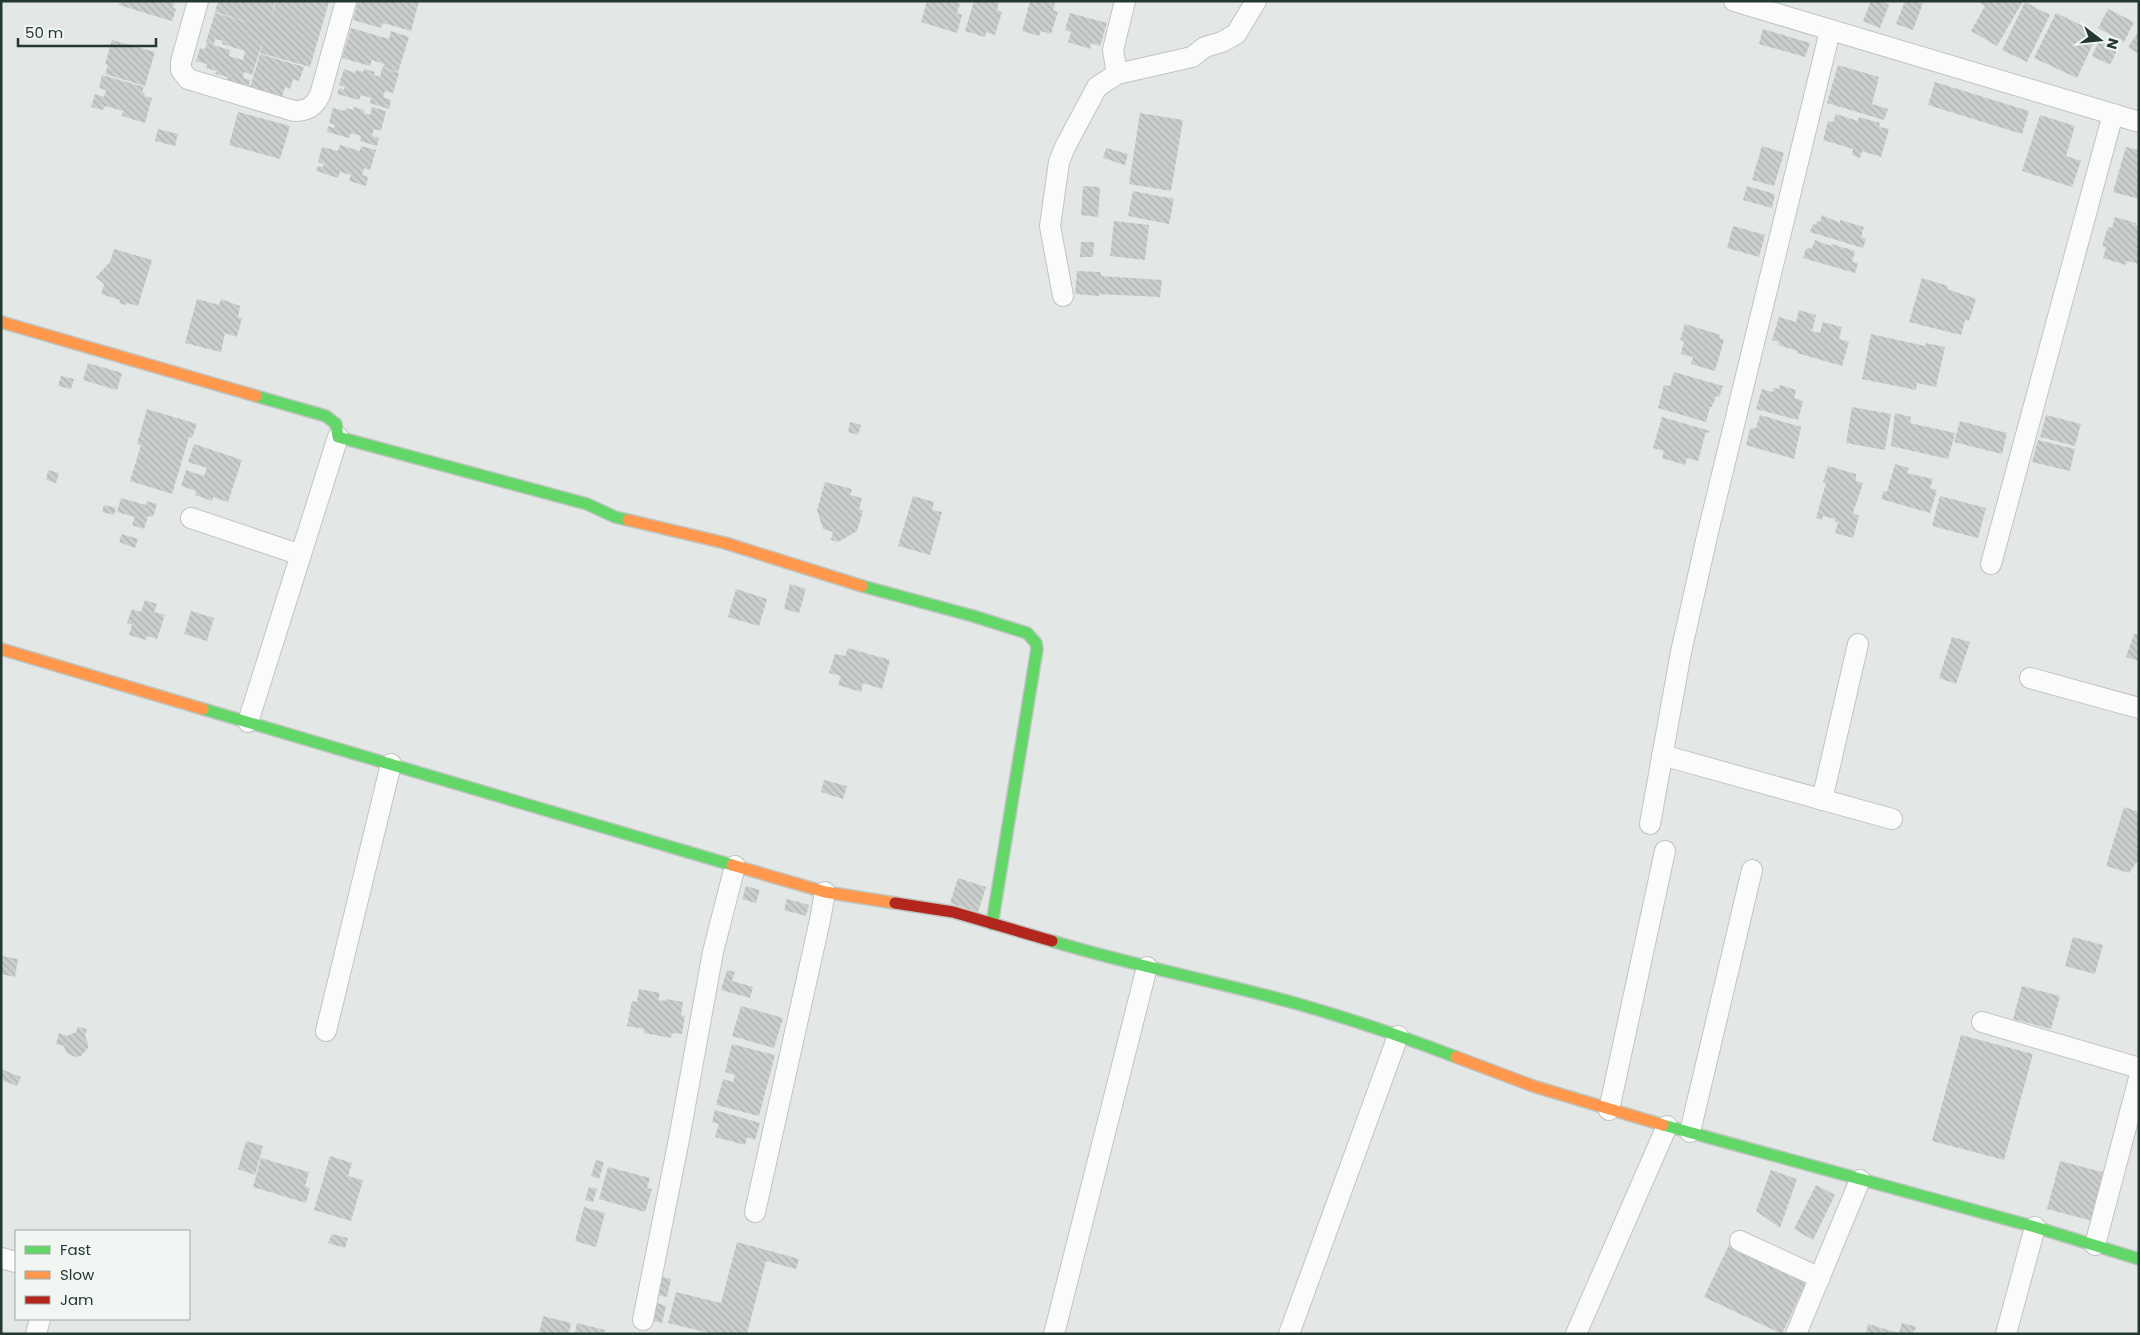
<svg xmlns="http://www.w3.org/2000/svg" width="2140" height="1335" font-family="Poppins,sans-serif">
<style>
.building{fill:url(#building-back-hatch)}
.lines{fill:none;stroke-linecap:round;stroke-linejoin:round}
.street-casing{stroke:#c0c4c2;stroke-width:22}
.fast-casing{stroke:#bfc5c2;stroke-width:14}
.slow-casing{stroke:#bfc5c2;stroke-width:14}
.jam-casing{stroke:#bfc5c2;stroke-width:14}
.street{stroke:#fbfbfb;stroke-width:20}
.fast{stroke:#63d668;stroke-width:11}
.slow{stroke:#ff974d;stroke-width:11}
.jam{stroke:#b3261e;stroke-width:11}
</style>
<defs>
<pattern id="building-back-hatch" width="6" height="6" patternUnits="userSpaceOnUse" patternTransform="scale(1.25)"><rect width="6" height="6" fill="#cacfcc"/><path d="M-1 5l2 2M0 0l6 6M5-1l2 2" fill="none" stroke="#adb2b0"/></pattern>
</defs>
<rect width="100%" height="100%" fill="#e3e7e5"/>
<!-- building -->
<g class="building">
<polygon points="120,1 175,1 173,8 176,9 172,21 119,5"/>
<polygon points="218,1 275,1 271,19 276,1 329,2 310,67 260,53 264,37 252,75 244,72 243,78 250,80 248,89 226,82 228,77 215,74 217,71 206,68 207,64 196,61 200,48 205,49 207,43 230,50 229,56 243,60 245,51 222,44 223,41 215,39 214,45 206,42 215,13 268,28 215,12"/>
<polygon points="358,1 419,1 411,31 383,23 381,28 353,20"/>
<polygon points="927,1 951,1 960,4 957,13 962,15 957,33 921,22"/>
<polygon points="974,1 999,2 997,10 1002,12 995,35 986,32 985,37 965,31"/>
<polygon points="1030,1 1047,1 1055,3 1053,10 1058,12 1051,34 1041,31 1039,36 1022,31"/>
<polygon points="1871,1 1880,1 1889,5 1880,28 1863,21"/>
<polygon points="1905,1 1923,3 1913,30 1896,24"/>
<polygon points="1978,1 2023,1 1997,46 1971,31 1985,6"/>
<polygon points="2025,2 2050,15 2027,62 2002,50"/>
<polygon points="2108,9 2134,22 2124,42 2098,28"/>
<polygon points="1070,13 1107,23 1100,46 1091,43 1090,49 1068,42 1071,32 1065,30"/>
<polygon points="2056,13 2098,33 2077,78 2034,58"/>
<polygon points="351,28 389,39 391,31 409,37 398,72 383,68 384,64 372,60 370,66 342,58"/>
<polygon points="1763,29 1810,43 1805,57 1759,44"/>
<polygon points="2139,31 2139,54 2128,47"/>
<polygon points="2101,37 2119,46 2110,65 2092,56"/>
<polygon points="112,40 155,52 145,86 105,74 108,65 105,64"/>
<polygon points="260,54 304,67 299,81 293,79 290,89 285,87 282,97 250,87"/>
<polygon points="1838,65 1879,77 1872,104 1888,109 1884,120 1827,103"/>
<polygon points="382,68 399,73 393,93 385,91 383,97 391,100 389,109 370,103 371,98 361,95 359,100 337,94 339,88 344,90 345,87 339,85 344,69 355,73 356,70 363,72 364,69 375,72 374,75 380,77"/>
<polygon points="102,75 144,87 142,92 145,93 144,96 152,98 145,123 122,116 123,111 105,106 103,110 91,107 95,94 104,97 106,90 99,88"/>
<polygon points="1935,82 2029,111 2022,134 1928,105"/>
<polygon points="354,107 364,110 364,113 370,115 372,107 386,111 381,131 374,129 372,136 379,138 377,146 360,141 361,136 351,133 349,138 327,132 328,126 334,128 335,125 329,123 333,108 345,111 346,108 353,110"/>
<polygon points="238,112 290,126 280,159 229,145"/>
<polygon points="1140,113 1183,120 1171,191 1129,184"/>
<polygon points="1836,114 1858,121 1859,117 1880,123 1879,127 1889,129 1881,157 1862,151 1860,158 1852,155 1853,149 1823,140 1828,121 1833,122"/>
<polygon points="2040,115 2075,126 2066,156 2081,161 2072,187 2022,171"/>
<polygon points="158,129 178,134 175,146 155,141"/>
<polygon points="340,145 360,151 361,146 376,150 370,170 364,168 362,175 368,177 366,186 349,181 351,175 340,172 338,178 316,171 318,166 323,167 324,164 318,162 322,147 338,151"/>
<polygon points="1762,146 1784,153 1774,186 1752,180"/>
<polygon points="2126,147 2139,150 2139,199 2113,192"/>
<polygon points="1106,148 1128,154 1125,165 1103,158"/>
<polygon points="1083,186 1100,187 1098,217 1081,215"/>
<polygon points="1747,186 1775,194 1772,208 1743,200"/>
<polygon points="1133,191 1174,199 1169,224 1128,216"/>
<polygon points="1822,215 1840,223 1840,220 1864,227 1861,237 1866,239 1863,248 1810,232 1813,224 1816,225 1817,221 1820,222"/>
<polygon points="2115,217 2136,223 2135,225 2139,226 2138,264 2127,261 2126,265 2103,258 2106,247 2102,246 2108,227 2112,228"/>
<polygon points="1114,221 1149,225 1145,260 1110,256"/>
<polygon points="1733,226 1765,235 1759,257 1727,248"/>
<polygon points="1815,240 1831,246 1832,244 1855,251 1852,262 1858,263 1855,273 1803,258 1806,249 1812,248"/>
<polygon points="1081,242 1094,242 1093,257 1080,257"/>
<polygon points="114,249 152,260 138,306 127,303 126,305 119,303 120,300 101,294 104,284 96,277 110,262"/>
<polygon points="1077,271 1101,272 1101,276 1162,280 1160,297 1099,294 1099,296 1075,294"/>
<polygon points="1922,278 1948,286 1947,289 1976,299 1969,321 1965,320 1961,335 1909,322"/>
<polygon points="197,299 219,305 221,299 240,306 238,317 242,318 237,337 225,333 221,352 185,343"/>
<polygon points="1799,310 1816,315 1812,331 1820,333 1823,322 1842,327 1839,339 1849,342 1842,366 1797,353 1798,351 1778,345 1779,342 1772,340 1779,317 1796,322"/>
<polygon points="1685,324 1721,335 1719,338 1724,340 1715,371 1691,364 1693,357 1681,354 1684,341 1680,340"/>
<polygon points="1871,334 1925,346 1926,343 1945,347 1936,387 1917,383 1916,390 1862,379"/>
<polygon points="88,363 122,373 117,390 83,380"/>
<polygon points="1674,372 1723,386 1719,397 1716,396 1712,407 1710,407 1706,422 1658,408 1664,385 1670,386"/>
<polygon points="61,376 74,379 71,389 58,386"/>
<polygon points="1780,385 1796,390 1794,398 1803,401 1798,420 1756,409 1762,389 1772,392 1774,388 1779,389"/>
<polygon points="1852,407 1891,414 1885,450 1846,443"/>
<polygon points="147,409 197,424 192,438 189,437 172,494 130,481 141,445 137,444"/>
<polygon points="1895,413 1911,417 1910,423 1955,433 1948,459 1891,446"/>
<polygon points="1760,415 1801,427 1794,459 1746,445 1750,429 1756,428"/>
<polygon points="2046,415 2081,424 2075,446 2040,437"/>
<polygon points="1662,417 1710,431 1709,433 1706,432 1698,461 1687,458 1685,465 1662,458 1664,451 1653,448"/>
<polygon points="1960,421 2007,433 2002,454 1954,442"/>
<polygon points="850,422 861,425 858,435 848,432"/>
<polygon points="2038,440 2075,449 2070,471 2032,462"/>
<polygon points="194,444 242,460 228,502 213,497 212,501 195,495 196,491 181,486 186,470 204,476 207,468 188,462"/>
<polygon points="1895,464 1909,468 1907,473 1933,479 1930,488 1937,490 1930,513 1881,499 1884,491 1887,492"/>
<polygon points="1828,466 1856,474 1856,481 1863,483 1853,513 1859,516 1853,538 1835,533 1838,522 1835,522 1835,519 1823,516 1822,520 1816,518 1826,483 1823,482"/>
<polygon points="48,470 59,473 56,483 46,480"/>
<polygon points="825,482 852,489 850,495 862,498 859,509 863,511 857,531 838,542 831,540 833,532 823,529 817,510"/>
<polygon points="913,496 934,502 932,510 942,512 930,555 898,546"/>
<polygon points="1940,496 1986,508 1978,538 1932,526"/>
<polygon points="121,498 146,505 147,501 157,504 153,517 148,516 144,529 132,525 135,517 117,512"/>
<polygon points="104,505 116,508 114,515 102,512"/>
<polygon points="122,534 138,539 135,548 119,542"/>
<polygon points="790,584 806,589 799,613 784,609"/>
<polygon points="736,589 767,599 759,626 728,617"/>
<polygon points="145,600 157,604 154,612 165,615 157,639 147,636 146,640 129,635 132,624 127,623 132,609 141,612"/>
<polygon points="191,611 214,618 207,641 184,634"/>
<polygon points="2134,634 2139,635 2139,661 2126,657"/>
<polygon points="1952,637 1970,642 1956,684 1939,678"/>
<polygon points="848,648 890,660 882,689 863,683 861,692 838,685 841,676 829,673 835,654 845,656"/>
<polygon points="824,780 847,786 843,799 821,792"/>
<polygon points="2124,807 2139,812 2139,859 2129,873 2106,866"/>
<polygon points="958,878 986,887 978,912 950,903"/>
<polygon points="746,886 760,890 756,903 742,899"/>
<polygon points="787,899 809,905 806,916 784,910"/>
<polygon points="2073,937 2103,945 2095,974 2065,966"/>
<polygon points="1,956 18,959 15,977 1,974"/>
<polygon points="727,970 735,972 732,981 753,987 750,998 721,990"/>
<polygon points="2022,986 2060,996 2051,1029 2013,1019"/>
<polygon points="639,989 660,993 658,1000 666,1001 666,999 683,1002 681,1015 685,1016 682,1034 672,1033 671,1038 644,1033 644,1029 627,1026 632,1001 637,1002"/>
<polygon points="741,1006 783,1018 774,1048 732,1036"/>
<polygon points="78,1027 87,1029 85,1036 88,1043 88,1048 81,1056 75,1057 66,1052 64,1046 56,1044 59,1033 67,1036 76,1032"/>
<polygon points="1961,1035 2033,1054 2004,1160 1932,1141"/>
<polygon points="732,1044 775,1055 759,1116 716,1105 723,1079 733,1082 735,1075 725,1072"/>
<polygon points="1,1069 21,1077 17,1086 1,1080"/>
<polygon points="715,1110 760,1123 755,1140 747,1137 745,1145 715,1137 719,1124 712,1122"/>
<polygon points="246,1141 263,1146 255,1175 238,1169"/>
<polygon points="330,1156 352,1163 348,1176 363,1180 351,1221 314,1210"/>
<polygon points="261,1158 309,1172 305,1186 310,1188 306,1203 253,1187"/>
<polygon points="596,1160 604,1162 599,1179 591,1176"/>
<polygon points="2060,1161 2106,1173 2093,1221 2047,1209"/>
<polygon points="608,1167 650,1178 647,1188 652,1189 645,1212 599,1199"/>
<polygon points="1771,1170 1797,1179 1780,1228 1756,1211"/>
<polygon points="1816,1185 1835,1195 1813,1240 1794,1229"/>
<polygon points="589,1187 597,1189 593,1202 585,1200"/>
<polygon points="584,1207 605,1213 596,1247 575,1241"/>
<polygon points="332,1234 348,1238 345,1248 328,1243"/>
<polygon points="737,1242 799,1259 796,1269 766,1261 747,1334 713,1334 668,1323 676,1292 721,1303"/>
<polygon points="1730,1243 1807,1280 1782,1334 1704,1297"/>
<polygon points="663,1277 671,1279 667,1297 658,1295"/>
<polygon points="657,1303 666,1306 662,1323 653,1321"/>
<polygon points="543,1316 571,1323 569,1334 539,1334"/>
<polygon points="577,1323 605,1330 604,1334 575,1334"/>
<polygon points="1902,1323 1917,1327 1912,1334 1866,1334 1868,1324 1899,1333"/>
</g>
<g class="lines">
<defs>
<g id="street">
<path d="M198 1 181 62V70L188 79 294 111C307 111 314 107 320 95L346 1"/>
<polyline points="1734,1 2139,122"/>
<polyline points="1117,74 1113,50 1125,1"/>
<polyline points="1063,296 1050,226 1059,162 1065,147 1097,87 1117,74 1192,57 1205,47 1222,42 1236,34 1256,1"/>
<polyline points="191,518 301,555"/>
<polyline points="1991,564 2113,114"/>
<polyline points="2030,678 2139,708"/>
<polyline points="248,722 338,437"/>
<polyline points="1662,755 1892,819"/>
<polyline points="1822,800 1858,644"/>
<polyline points="1650,824 1681,652 1708,532 1830,31"/>
<polyline points="1982,1022 2139,1068"/>
<polyline points="326,1031 391,764"/>
<polyline points="1609,1110 1665,851"/>
<polyline points="1690,1132 1752,870"/>
<polyline points="755,1212 820,920 825,892"/>
<polyline points="1740,1241 1820,1278"/>
<polyline points="2095,1245 2139,1078"/>
<polyline points="1,1258 16,1262"/>
<polyline points="643,1320 679,1139 713,952 735,866"/>
<polyline points="36,1334 40,1319"/>
<polyline points="1054,1334 1147,967"/>
<polyline points="1289,1334 1398,1036"/>
<polyline points="1576,1334 1667,1126"/>
<polyline points="1796,1334 1860,1180"/>
<polyline points="2006,1334 2035,1227"/>
</g>
<g id="fast">
<polyline points="256,396 326,416 336,424 338,437 587,504 615,517 628,520"/>
<polyline points="862,586 973,616 1027,633 1036,643 1037,649 992,924"/>
<polyline points="203,709 732,865"/>
<path d="M1052 941C1133 966 1216 981 1298 1004 1351 1019 1404 1037 1456 1057"/>
<polyline points="1663,1125 2035,1227 2139,1259"/>
</g>
<g id="slow">
<polyline points="1,322 256,396"/>
<polyline points="628,520 725,543 862,586"/>
<polyline points="1,649 203,709"/>
<polyline points="732,865 825,892 895,903"/>
<polyline points="1456,1057 1533,1086 1663,1125"/>
</g>
<polyline id="jam" points="895,903 953,912 1052,941"/>
</defs>
<!-- street casing -->
<use href="#street" class="street-casing"/>
<!-- fast casing -->
<use href="#fast" class="fast-casing"/>
<!-- slow casing -->
<use href="#slow" class="slow-casing"/>
<!-- jam casing -->
<use href="#jam" class="jam-casing"/>
<!-- street -->
<use href="#street" class="street"/>
<!-- fast -->
<use href="#fast" class="fast"/>
<!-- slow -->
<use href="#slow" class="slow"/>
<!-- jam -->
<use href="#jam" class="jam"/>
</g>
<!-- border -->
<rect width="2140" height="1335" fill="none" stroke="#233830" stroke-width="5"/>
<!-- legend -->
<rect x="15" y="1230" width="175" height="90" fill="#f1f6f3" stroke="#9faaa5"/>
<rect x="25" y="1246" width="25" height="8" fill="#63d668" stroke="#9faaa5"/>
<text x="60" y="1255" font-size="15" fill="#233830">Fast</text>
<rect x="25" y="1271" width="25" height="8" fill="#ff974d" stroke="#9faaa5"/>
<text x="60" y="1280" font-size="15" fill="#233830">Slow</text>
<rect x="25" y="1296" width="25" height="8" fill="#b3261e" stroke="#9faaa5"/>
<text x="60" y="1305" font-size="15" fill="#233830">Jam</text>
<!-- north arrow -->
<g transform="translate(2100 40) rotate(106)" stroke="#f1f6f3" stroke-width="4" paint-order="stroke">
<path d="M0-4L9 19L0 12L-9 19Z" fill="#233830"/>
<text y="-8" font-size="14" font-weight="bold" text-anchor="middle" fill="#233830">N</text>
</g>
<!-- scale -->
<path d="M18 38v8h138v-8" fill="none" stroke="#233830" stroke-width="2.5"/>
<text x="25" y="38" font-size="15" fill="#233830" stroke="#f1f6f3" stroke-width="4" paint-order="stroke">50 m</text>
</svg>
